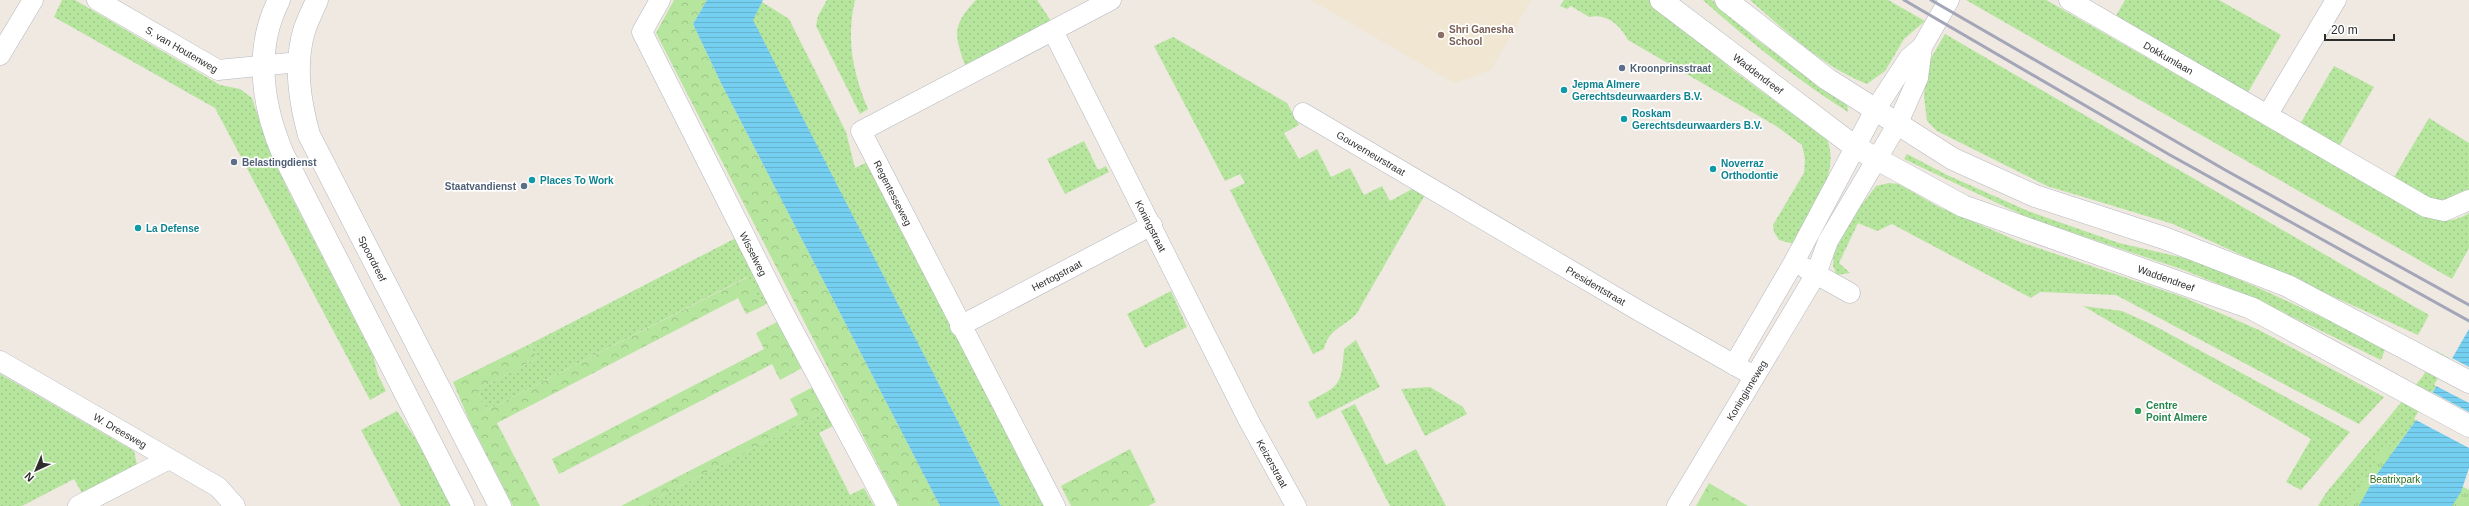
<svg xmlns="http://www.w3.org/2000/svg" width="2469" height="506" font-family="Arial,sans-serif">
<style>
.education{fill:#f0e6d1}
.grass{fill:url(#grass-dots)}
.forest{fill:url(#forest-crowns)}
.park{fill:url(#park-tufts)}
.water{fill:url(#water-rules)}
.pier{fill:#efe9e1}
.lines{fill:none;stroke-linecap:round;stroke-linejoin:round}
.minor-casing{stroke:#b4b7c1;stroke-width:21}
.secondary-casing{stroke:#b4b7c1;stroke-width:23}
.minor{stroke:#fff;stroke-width:20}
.secondary{stroke:#fff;stroke-width:22}
.rail{stroke:#a3a6b8;stroke-width:3}
.education-dot{fill:#8d6e63;stroke:#fff;stroke-width:1.5}
.service-dot{fill:#5c6f8a;stroke:#fff;stroke-width:1.5}
.culture-dot{fill:#0f9aa8;stroke:#fff;stroke-width:1.5}
.leisure-dot{fill:#2e9e5b;stroke:#fff;stroke-width:1.5}
.labels{text-anchor:middle;stroke-width:3.5;stroke-linejoin:round;paint-order:stroke}
.education-label{font-size:10px;font-weight:bold;fill:#785e54;stroke:#fff;text-anchor:start}
.street-label{font-size:10px;fill:#2e2e2e;stroke:#fff}
.service-label{font-size:10px;font-weight:bold;fill:#4e5e75;stroke:#fff;text-anchor:start}
.culture-label{font-size:10px;font-weight:bold;fill:#0d838f;stroke:#fff;text-anchor:start}
.leisure-label{font-size:10px;font-weight:bold;fill:#27864d;stroke:#fff;text-anchor:start}
.park-label{font-size:10px;fill:#2c6e1b;stroke:#fff}
</style>
<defs>
<pattern id="grass-dots" width="8" height="8" patternUnits="userSpaceOnUse"><rect width="8" height="8" fill="#b6e59e"/><path d="M2 2h.1M6 6h.1" fill="none" stroke="#9dc588" stroke-width="1.8" stroke-linecap="round"/></pattern>
<pattern id="forest-crowns" width="20" height="18" patternUnits="userSpaceOnUse"><rect width="20" height="18" fill="#b6e59e"/><path d="M2 6a3 3 0 1 1 6 0M12 15a3 3 0 1 1 6 0" fill="none" stroke="#9dc588"/></pattern>
<pattern id="park-tufts" width="24" height="20" patternUnits="userSpaceOnUse"><rect width="24" height="20" fill="#b6e59e"/><path d="M3 7l-1-3M5 7V3M7 7l1-3M15 17l-1-3M17 17v-4M19 17l1-3" fill="none" stroke="#9dc588"/></pattern>
<pattern id="water-rules" width="6" height="5" patternUnits="userSpaceOnUse"><rect width="6" height="5" fill="#75cff0"/><path d="M0 2.5h6" fill="none" stroke="#66b2ce"/></pattern>
</defs>
<rect width="100%" height="100%" fill="#efe9e1"/>
<!-- education -->
<polygon class="education" points="1311,0 1531,0 1491,70 1454,83"/>
<!-- grass -->
<g class="grass">
<polygon points="62,0 75,0 220,85 240,89 252,98 267,143 289,192 373,355 378,375 386,391 370,400 215,108 54,17"/>
<path d="M827 0H855C846 39 853 73 868 109L860 114 816 26 818 16Z"/>
<path d="M976 0H1037L1051 21 965 65C954 34 952 25 976 0Z"/>
<path d="M1564 0H1653L1734 71 1827 139C1841 174 1810 214 1794 244L1779 240 1774 232 1773 225 1804 173 1805 159 1802 145 1776 126 1628 40C1620 25 1607 13 1589 17L1571 6 1567 9 1560 6Z"/>
<path d="M1703 0H1712L1756 39 1847 104 1848 112C1796 79 1749 41 1703 0Z"/>
<path d="M1750 0H1888L1925 21 1904 39 1885 71 1867 84C1823 67 1786 31 1750 0Z"/>
<path d="M1966 0H2046L2426 217C2441 222 2456 222 2469 213V248L2452 279Z"/>
<polygon points="2125,0 2219,0 2281,35 2247,94 2116,16"/>
<polygon points="762,2 789,19 846,132 855,168 869,161 1047,506 1001,506 752,19"/>
<polygon points="1945,34 2429,315 2418,335 2173,224 2047,186 1937,131 1927,121 1924,96 1927,65"/>
<path d="M1173 37 1287 103 1299 125 1284 133 1299 159 1317 149 1331 177 1350 168 1364 195 1382 186 1390 201 1414 188 1426 193 1357 313C1345 327 1329 328 1324 349L1313 354 1230 190 1245 183 1240 174 1225 181 1154 46Z"/>
<polygon points="2334,66 2374,87 2338,148 2300,124"/>
<polygon points="2429,118 2469,143 2469,189 2465,195 2435,202 2393,179"/>
<polygon points="1084,141 1098,170 1106,166 1109,172 1065,194 1047,159"/>
<polygon points="1907,154 1947,175 2028,211 2119,243 2193,260 2261,289 2386,347 2381,360 2256,299 2181,269 2031,219 1904,159"/>
<polygon points="1889,183 1899,184 1937,206 2020,242 2183,297 2259,330 2384,397 2359,424 2116,295 2040,292 2031,298 1892,224 1877,231 1858,223 1839,263 1850,273 1837,275 1833,266 1834,253 1853,216 1876,186"/>
<polygon points="736,238 769,302 763,306 747,277 487,410 477,390 537,358 530,344"/>
<polygon points="1171,291 1187,327 1145,348 1127,314"/>
<polygon points="2083,306 2122,311 2153,325 2350,432 2301,490 2286,482 2311,439"/>
<path d="M1356 340 1380 387 1317 419 1308 402C1342 385 1341 384 1344 349Z"/>
<polygon points="2436,351 2451,359 2419,416 2375,477 2359,506 2318,506 2326,493 2423,376"/>
<polygon points="0,374 134,451 137,465 82,493 74,479 22,506 0,506"/>
<polygon points="1430,387 1463,407 1467,414 1425,436 1401,389"/>
<polygon points="1355,404 1386,465 1416,449 1446,506 1390,506 1341,411"/>
<polygon points="397,411 419,444 451,506 401,506 361,430"/>
<polygon points="825,411 833,426 819,433 850,495 864,488 874,506 642,506"/>
</g>
<!-- forest -->
<g class="forest">
<polygon points="674,0 707,0 693,24 721,83 940,506 899,506 656,33"/>
<polygon points="748,277 763,306 746,314 738,298 497,423 540,506 513,506 469,420 453,382 530,344 537,358 477,390 487,410"/>
<polygon points="777,322 779,322 803,367 800,369 780,380 772,364 559,474 552,459 764,349 756,333"/>
<polygon points="813,387 825,411 642,506 621,506 798,415 790,399"/>
<polygon points="1130,449 1156,502 1148,506 1071,506 1061,486"/>
<polygon points="1709,483 1748,506 1696,506"/>
</g>
<!-- park -->
<polygon class="park" points="2386,444 2469,490 2469,506 2347,506"/>
<!-- water -->
<g class="water">
<polygon points="707,0 763,0 753,20 1001,506 940,506 721,83 693,24"/>
<polygon points="2469,329 2469,468 2461,492 2452,506 2359,506 2375,477 2419,416"/>
</g>
<!-- pier -->
<g class="pier">
<polygon points="2450,357 2469,367 2469,403 2434,385"/>
<polygon points="2430,391 2469,412 2469,448 2414,419"/>
</g>
<g class="lines">
<defs>
<g id="minor">
<path id="s1" d="M97 0 218 70 299 62"/>
<path id="s2" d="M660 0 642 32 781 308 887 506"/>
<path id="s3" d="M2069 0 2426 207 2444 211 2469 200"/>
<path id="s4" d="M1053 31 1249 421 1296 506"/>
<polyline points="0,55 33,0"/>
<path id="s5" d="M1303 113 1641 312 1754 376"/>
<polyline points="2268,114 2336,0"/>
<polyline points="1805,268 1850,293"/>
<path id="s6" d="M960 326 1152 225"/>
<path id="s7" d="M0 361 218 487 235 506"/>
<polyline points="1734,365 1794,262 1875,110 1909,58 1922,47 1949,0"/>
<polyline points="78,506 169,459"/>
<polyline points="1055,506 861,131 1111,0"/>
<path id="s8" d="M1677 506 1816 274 1828 241 1897 125 1918 78 1922 47"/>
</g>
<g id="secondary">
<path d="M279 0C254 49 262 105 283 154L463 506"/>
<path id="s9" d="M317 0C313 10 307 21 304 31 294 66 300 102 309 135L500 506"/>
<path id="s10" d="M1661 0 1855 147 1963 206 2251 308 2469 426"/>
<polyline points="1726,0 1827,79 1953,159 2035,196 2164,238 2288,286 2469,382"/>
</g>
</defs>
<!-- minor casing -->
<use href="#minor" class="minor-casing"/>
<!-- secondary casing -->
<use href="#secondary" class="secondary-casing"/>
<!-- minor -->
<use href="#minor" class="minor"/>
<!-- secondary -->
<use href="#secondary" class="secondary"/>
<!-- rail -->
<g class="rail">
<polyline points="1904,0 2170,155 2469,321"/>
<polyline points="1931,0 2227,171 2469,305"/>
</g>
</g>
<!-- markers -->
<circle class="education-dot" cx="1441" cy="35" r="4"/>
<g class="service-dot">
<circle cx="1622" cy="68" r="4"/>
<circle cx="234" cy="162" r="4"/>
<circle cx="524" cy="186" r="4"/>
</g>
<g class="culture-dot">
<circle cx="1564" cy="90" r="4"/>
<circle cx="1624" cy="119" r="4"/>
<circle cx="1713" cy="169" r="4"/>
<circle cx="532" cy="180" r="4"/>
<circle cx="138" cy="228" r="4"/>
</g>
<circle class="leisure-dot" cx="2138" cy="411" r="4"/>
<g class="labels">
<!-- education labels -->
<g class="education-label">
<text x="1449" y="33">Shri Ganesha<tspan x="1449" dy="12">School</tspan></text>
</g>
<!-- street labels -->
<g class="street-label">
<text dy="4" stroke="none"><textPath href="#s1" startOffset="98">S. van Houtenweg</textPath></text>
<text dy="4" stroke="none"><textPath href="#s3" startOffset="115">Dokkumlaan</textPath></text>
<text dy="4" stroke="none"><textPath href="#s10" startOffset="122">Waddendreef</textPath></text>
<text dy="4" stroke="none"><textPath href="#s5" startOffset="79">Gouverneurstraat</textPath></text>
<text transform="translate(893 193) rotate(63)" y="4">Regentesseweg</text>
<text dy="4" stroke="none"><textPath href="#s4" startOffset="218">Koningstraat</textPath></text>
<text dy="4" stroke="none"><textPath href="#s2" startOffset="285">Wisselweg</textPath></text>
<text dy="4" stroke="none"><textPath href="#s9" startOffset="278">Spoordreef</textPath></text>
<text dy="4" stroke="none"><textPath href="#s6" startOffset="109">Hertogstraat</textPath></text>
<text dy="4" stroke="none"><textPath href="#s10" startOffset="582">Waddendreef</textPath></text>
<text dy="4" stroke="none"><textPath href="#s5" startOffset="340">Presidentstraat</textPath></text>
<text dy="4" stroke="none"><textPath href="#s8" startOffset="135">Koninginneweg</textPath></text>
<text dy="4" stroke="none"><textPath href="#s7" startOffset="139">W. Dreesweg</textPath></text>
<text dy="4" stroke="none"><textPath href="#s4" startOffset="485">Keizerstraat</textPath></text>
</g>
<!-- service labels -->
<g class="service-label">
<text x="1630" y="72">Kroonprinsstraat</text>
<text x="242" y="166">Belastingdienst</text>
<text x="516" y="190" text-anchor="end">Staatvandienst</text>
</g>
<!-- culture labels -->
<g class="culture-label">
<text x="1572" y="88">Jepma Almere<tspan x="1572" dy="12">Gerechtsdeurwaarders B.V.</tspan></text>
<text x="1632" y="117">Roskam<tspan x="1632" dy="12">Gerechtsdeurwaarders B.V.</tspan></text>
<text x="1721" y="167">Noverraz<tspan x="1721" dy="12">Orthodontie</tspan></text>
<text x="540" y="184">Places To Work</text>
<text x="146" y="232">La Defense</text>
</g>
<!-- leisure labels -->
<g class="leisure-label">
<text x="2146" y="409">Centre<tspan x="2146" dy="12">Point Almere</tspan></text>
</g>
<!-- park labels -->
<g class="park-label">
<text x="2395" y="483">Beatrixpark</text>
</g>
</g>
<!-- north arrow -->
<g transform="translate(36 470) rotate(224)" stroke="#ffffff" stroke-width="3" paint-order="stroke">
<path d="M0-3L7 15L0 10L-7 15Z" fill="#2e2e2e"/>
<text y="-6" font-size="11" font-weight="bold" text-anchor="middle" fill="#2e2e2e">N</text>
</g>
<!-- scale -->
<path d="M2325 34v6h69v-6" fill="none" stroke="#2e2e2e" stroke-width="2"/>
<text x="2331" y="34" font-size="12" fill="#2e2e2e" stroke="#ffffff" stroke-width="3" paint-order="stroke">20 m</text>
</svg>
